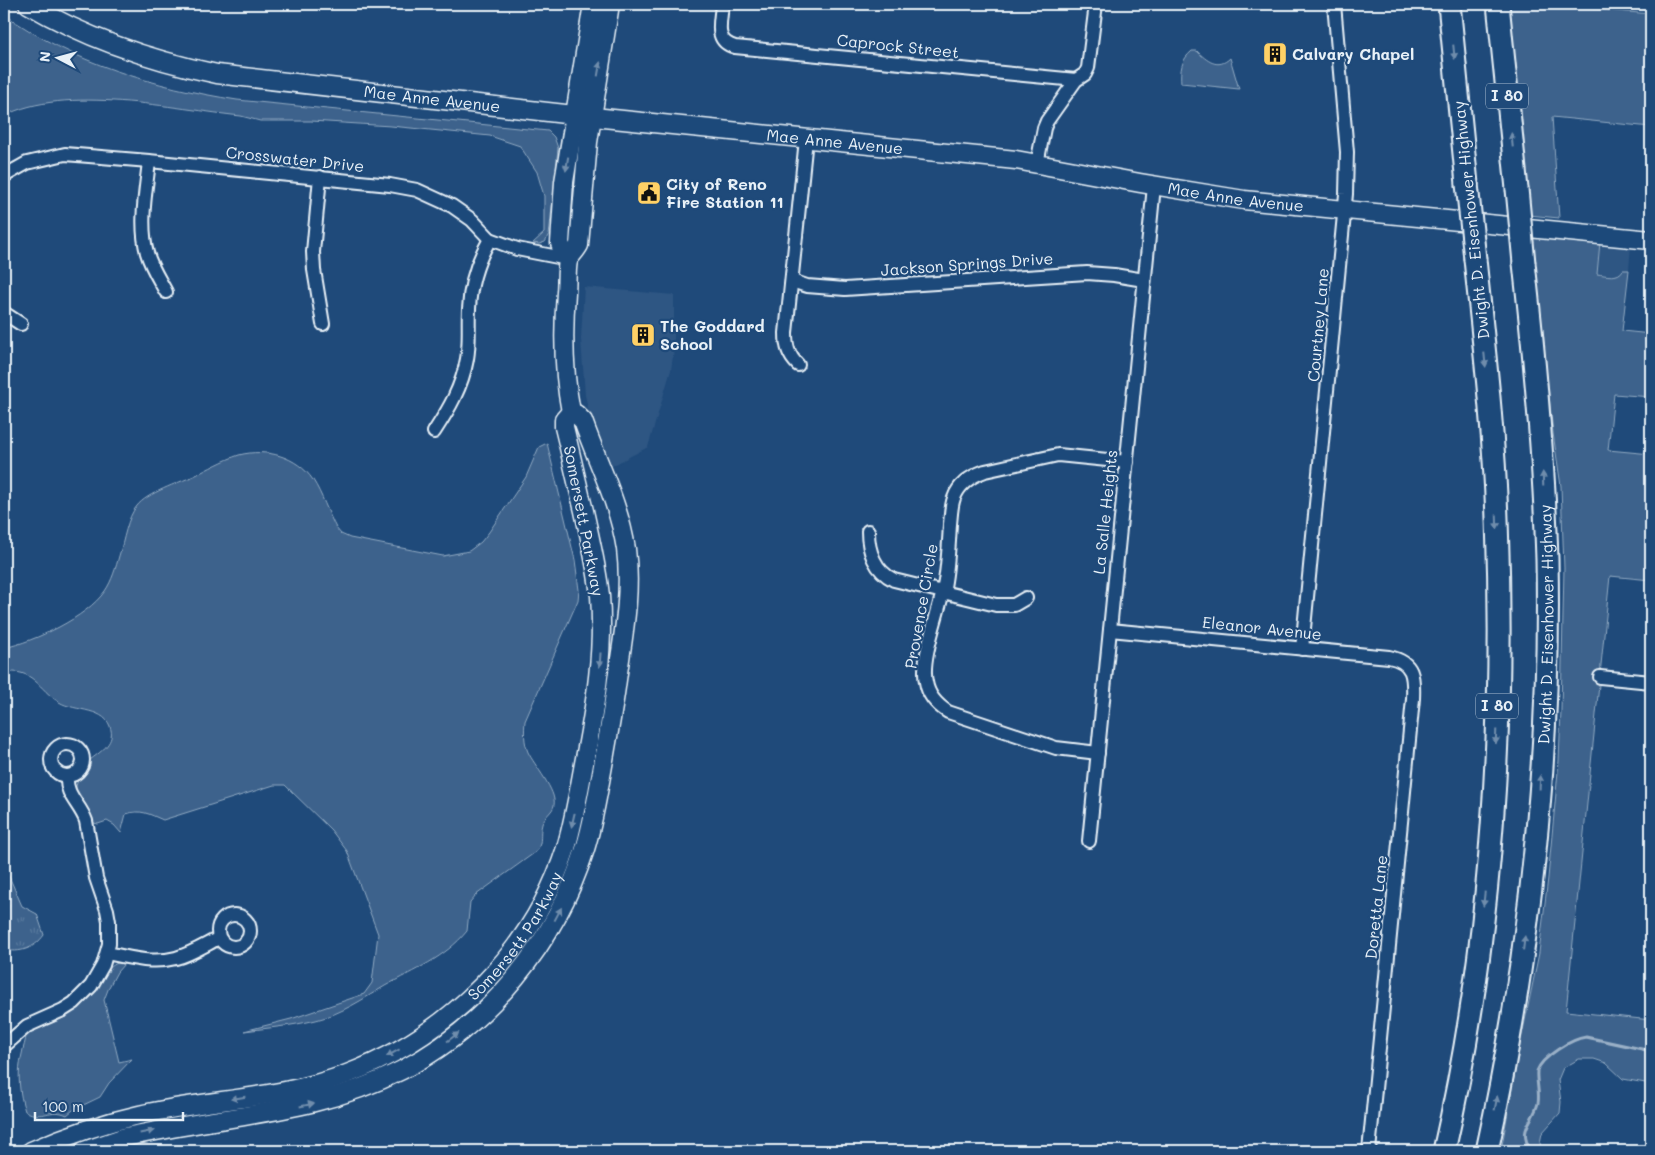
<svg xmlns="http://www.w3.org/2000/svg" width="1655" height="1155" font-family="Mali,sans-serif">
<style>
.built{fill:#2e5683}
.green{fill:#3c628c;stroke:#92aac2}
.park{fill:url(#park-tufts);stroke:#92aac2}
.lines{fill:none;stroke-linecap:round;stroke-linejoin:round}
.stream{stroke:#9ab0c7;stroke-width:3}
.street-casing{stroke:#e8f1f8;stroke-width:16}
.secondary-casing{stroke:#e8f1f8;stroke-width:21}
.highway-casing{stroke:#e8f1f8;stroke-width:25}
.street{stroke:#1f4a7a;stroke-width:12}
.secondary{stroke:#1f4a7a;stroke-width:18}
.highway{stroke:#1f4a7a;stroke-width:21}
.highway-bridge-casing{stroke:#e8f1f8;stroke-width:25;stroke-linecap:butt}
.highway-bridge{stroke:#1f4a7a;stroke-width:21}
.oneway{fill:#6f8dac}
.labels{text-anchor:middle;stroke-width:4.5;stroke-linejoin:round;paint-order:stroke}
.shield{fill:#1f4a7a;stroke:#acbfd2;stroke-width:1}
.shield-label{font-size:15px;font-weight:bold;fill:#e8f1f8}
.street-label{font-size:16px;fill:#e8f1f8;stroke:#1f4a7a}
.poi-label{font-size:16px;font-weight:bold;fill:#e8f1f8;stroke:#1f4a7a;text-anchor:start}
</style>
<defs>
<pattern id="park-tufts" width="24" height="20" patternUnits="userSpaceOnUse" patternTransform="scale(1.25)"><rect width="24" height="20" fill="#3c628c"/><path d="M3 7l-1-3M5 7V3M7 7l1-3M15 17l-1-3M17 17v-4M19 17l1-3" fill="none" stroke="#58799d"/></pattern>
</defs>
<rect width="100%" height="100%" fill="#1f4a7a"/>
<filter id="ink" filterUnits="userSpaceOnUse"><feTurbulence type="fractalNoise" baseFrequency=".02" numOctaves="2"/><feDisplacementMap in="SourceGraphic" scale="10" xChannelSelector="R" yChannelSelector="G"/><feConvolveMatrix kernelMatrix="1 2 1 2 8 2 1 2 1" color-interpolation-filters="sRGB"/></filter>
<g filter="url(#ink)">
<!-- built -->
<g class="built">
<polygon points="1600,242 1631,245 1629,270 1623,270 1621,273 1616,276 1597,274"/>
<polygon points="584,287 674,295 674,349 671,370 648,447 610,467 591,422 585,395 581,339"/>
</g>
<!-- green -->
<g class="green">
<polygon points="1508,4 1547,4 1548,5 1651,14 1651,127 1552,117 1559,218 1529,215"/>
<path d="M4 14C72 63 155 87 237 100L548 131 554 137 558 148 549 236 545 242 539 244 533 243 544 233V196L537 172 520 146 490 136 391 126 311 121H260L241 116C174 109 65 84 4 116Z"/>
<path d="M1192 51H1197C1207 61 1218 70 1230 58L1239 89 1181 83C1180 70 1181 60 1192 51Z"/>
<path d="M1532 235 1600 242 1597 274C1606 275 1618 279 1623 270H1629L1622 331 1651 334V397L1614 394 1608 450 1651 454V580L1610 576 1566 1011 1651 1020V1084L1623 1079 1606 1063 1594 1059H1579L1563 1068 1558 1080 1561 1102 1560 1113 1542 1133 1540 1143 1542 1151H1501L1519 1050 1539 953 1548 878 1559 761 1561 711 1564 568 1561 486 1553 433Z"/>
<path d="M547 443 575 560 579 590 578 600 525 721C524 731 524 743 528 752 534 765 557 791 554 805 553 812 544 816 542 824 539 835 543 840 537 851L476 895 470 902 467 931C445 958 414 970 385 986 363 999 341 1014 316 1020 292 1026 268 1028 244 1031L291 1019 364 994 372 983 378 934 347 851 331 830 285 785H274L163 820C149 814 141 809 126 814L121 833 114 825 107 821 98 824 94 823 86 805 76 792V786L78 780 84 775 89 769 90 760C100 752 114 744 111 730 107 707 75 712 59 702 39 690 33 667 4 673V648C35 641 86 618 105 591 112 581 116 567 119 556 124 541 127 517 137 506 147 493 178 483 194 476 208 469 224 460 239 455 266 448 297 456 313 480 322 494 328 513 336 528L341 534 350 538 443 556 469 551 481 542 489 532 526 477 539 447Z"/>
<path d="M118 963 124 964 117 972 109 987 104 1000 119 1062 132 1059 109 1083 100 1097 73 1110 67 1115C50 1107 43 1121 25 1111 19 1093 17 1073 22 1054 23 1047 26 1042 26 1034 38 1026 53 1024 65 1017 74 1012 82 1004 89 998 99 988 106 966 118 963Z"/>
</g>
<!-- park -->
<path class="park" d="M7 859 8 874 22 906 37 914 44 935C34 949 20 953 4 950V860Z"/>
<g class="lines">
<!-- stream -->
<path class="stream" d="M1531 1151C1517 1128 1533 1123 1538 1103 1540 1093 1536 1082 1537 1071 1542 1057 1571 1039 1586 1037L1651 1051"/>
<defs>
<g id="street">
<path d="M722 4C721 22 713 41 735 47L1076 80"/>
<path d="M149 161C146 191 139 224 147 253 151 267 159 279 166 292"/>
<polyline points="1037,164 1044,128 1047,121 1076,80 1085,74 1088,68 1096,4"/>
<polyline points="4,176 27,163 65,154 149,161 390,185 417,190 452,206 472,220 490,239 517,249 568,259"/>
<polyline points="320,177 313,252 314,270 323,324"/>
<polyline points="792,281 807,286 845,289 1087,273 1114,275 1144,280"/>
<polyline points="4,313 21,324"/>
<path d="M798 365C788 355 786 346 786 333L806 139"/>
<path d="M434 432C449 409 462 387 467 359 470 342 468 326 469 309 470 283 477 261 490 239"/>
<path d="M868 531C868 551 875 571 894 580L996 605H1014L1026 598"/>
<path d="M1110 630 1389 657C1414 662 1414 677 1413 699L1369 1151"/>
<polyline points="1302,649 1346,194 1347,152 1334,4"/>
<polyline points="1600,677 1651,682"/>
<circle cx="67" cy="760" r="16"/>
<path d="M1098 753 1056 748 948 712C937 705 928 695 926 682 920 658 941 608 945 581 948 563 949 543 950 524 951 516 951 506 954 498 959 484 971 476 985 471L1058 455 1127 462"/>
<polyline points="1089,841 1154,186"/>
<circle cx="234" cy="931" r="16"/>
<path d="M107 953C130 958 153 964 176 958 191 954 205 945 219 938"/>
<path d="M4 1046 27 1026 63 1010 74 1003 91 986 103 965 109 944V921L107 910 96 878 86 821C80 804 65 795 67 776"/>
</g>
<g id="secondary">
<path id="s1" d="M28 4C87 39 150 60 217 74L574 115 1016 160 1140 183 1244 200 1651 240"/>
<polyline points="568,259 562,250 560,243 564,182 593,4"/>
<path d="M571 412C563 372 563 332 566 292 567 282 566 271 568 261 570 256 576 251 579 245L588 142 610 4"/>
<path id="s2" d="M31 1151C65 1136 103 1123 139 1115 208 1099 281 1099 347 1074 448 1036 533 952 566 848 575 817 580 784 586 753 596 701 604 649 600 596 597 567 590 539 584 511 577 483 571 455 564 427V420L571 412"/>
<path d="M84 1151 125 1137 151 1132C238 1114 320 1112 402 1070 489 1025 556 942 585 849 593 824 597 797 602 771 607 743 612 715 616 687 622 641 632 596 626 549 619 503 598 464 583 421L576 414 571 412"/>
</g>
<g id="highway">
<polyline points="1449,4 1467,184"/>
<polyline points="1498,4 1517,189"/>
<path d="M1444 1151C1491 945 1505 730 1497 519 1494 432 1484 346 1475 259"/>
<path id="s3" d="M1487 1151C1529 958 1551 757 1547 559 1544 460 1535 362 1524 263"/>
</g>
</defs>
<!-- street casing -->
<use href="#street" class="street-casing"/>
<!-- secondary casing -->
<use href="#secondary" class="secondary-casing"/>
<!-- highway casing -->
<use href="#highway" class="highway-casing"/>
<!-- street -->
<use href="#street" class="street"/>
<!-- secondary -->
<use href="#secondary" class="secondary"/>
<!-- highway -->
<use href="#highway" class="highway"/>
<defs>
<g id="highway-bridge">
<polyline points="1467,184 1475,259"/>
<polyline points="1517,189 1524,263"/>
</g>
</defs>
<!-- highway-bridge casing -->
<use href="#highway-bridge" class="highway-bridge-casing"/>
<!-- highway-bridge -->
<use href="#highway-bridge" class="highway-bridge"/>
</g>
<!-- one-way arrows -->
<defs><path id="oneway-solid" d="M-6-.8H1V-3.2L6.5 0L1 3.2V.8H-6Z" transform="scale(1.25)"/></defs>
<g class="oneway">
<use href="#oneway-solid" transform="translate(1454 52) rotate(84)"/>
<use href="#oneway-solid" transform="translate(599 69) rotate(-80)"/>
<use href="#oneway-solid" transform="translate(1512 140) rotate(-96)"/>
<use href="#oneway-solid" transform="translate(567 164) rotate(99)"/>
<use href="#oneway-solid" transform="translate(1485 360) rotate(84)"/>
<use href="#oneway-solid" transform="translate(1543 479) rotate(-92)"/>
<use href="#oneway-solid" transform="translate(1497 522) rotate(88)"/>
<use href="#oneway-solid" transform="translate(600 660) rotate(94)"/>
<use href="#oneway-solid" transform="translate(1496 737) rotate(92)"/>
<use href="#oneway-solid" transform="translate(1540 782) rotate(-87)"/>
<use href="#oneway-solid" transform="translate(573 820) rotate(103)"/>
<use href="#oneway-solid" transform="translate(1484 899) rotate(96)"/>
<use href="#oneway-solid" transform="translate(558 914) rotate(-62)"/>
<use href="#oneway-solid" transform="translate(1524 943) rotate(-83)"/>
<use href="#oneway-solid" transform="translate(453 1037) rotate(-37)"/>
<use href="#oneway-solid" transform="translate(393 1053) rotate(151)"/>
<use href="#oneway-solid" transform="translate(238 1098) rotate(171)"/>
<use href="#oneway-solid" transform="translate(1496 1103) rotate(-79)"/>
<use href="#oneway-solid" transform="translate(307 1105) rotate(-12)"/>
<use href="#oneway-solid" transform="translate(147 1132) rotate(-12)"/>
</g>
</g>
<!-- icons -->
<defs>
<symbol id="building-square" viewBox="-11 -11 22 22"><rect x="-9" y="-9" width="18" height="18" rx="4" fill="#ffd166" stroke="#1f4a7a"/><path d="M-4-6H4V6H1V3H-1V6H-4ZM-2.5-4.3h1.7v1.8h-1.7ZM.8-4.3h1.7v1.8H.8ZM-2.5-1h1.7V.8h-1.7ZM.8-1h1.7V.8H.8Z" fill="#111"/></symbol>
<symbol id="civic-square" viewBox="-11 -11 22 22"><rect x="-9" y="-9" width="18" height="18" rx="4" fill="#ffd166" stroke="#1f4a7a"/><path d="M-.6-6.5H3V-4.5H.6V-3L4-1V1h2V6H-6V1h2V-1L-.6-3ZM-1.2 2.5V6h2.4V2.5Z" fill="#111"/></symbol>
</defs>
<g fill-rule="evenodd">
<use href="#building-square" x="1261" y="40" width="28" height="28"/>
<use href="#civic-square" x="635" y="179" width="28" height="28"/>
<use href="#building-square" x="629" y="321" width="28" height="28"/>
</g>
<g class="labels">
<!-- shield labels -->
<g class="shield">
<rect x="1486" y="83.5" width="42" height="25" rx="4"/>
<rect x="1476" y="693.5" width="42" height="25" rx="4"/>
</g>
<g class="shield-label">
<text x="1507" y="101">I 80</text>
<text x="1497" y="711">I 80</text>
</g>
<!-- street labels -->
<g class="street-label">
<text transform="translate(898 46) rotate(6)" y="6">Caprock Street</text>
<text dy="6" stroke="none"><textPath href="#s1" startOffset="419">Mae Anne Avenue</textPath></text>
<text dy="6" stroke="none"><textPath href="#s1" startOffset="824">Mae Anne Avenue</textPath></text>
<text transform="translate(295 159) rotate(6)" y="6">Crosswater Drive</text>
<text dy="6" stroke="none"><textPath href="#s1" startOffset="1229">Mae Anne Avenue</textPath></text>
<text transform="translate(1471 220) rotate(-96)" y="6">Dwight D. Eisenhower Highway</text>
<text transform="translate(967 264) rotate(-4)" y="6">Jackson Springs Drive</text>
<text transform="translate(1318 325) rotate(-85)" y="6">Courtney Lane</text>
<text transform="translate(1105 512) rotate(-84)" y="6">La Salle Heights</text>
<text transform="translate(584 521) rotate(79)" y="6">Somersett Parkway</text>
<text transform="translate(921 606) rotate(-80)" y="6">Provence Circle</text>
<text dy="6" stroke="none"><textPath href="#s3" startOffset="531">Dwight D. Eisenhower Highway</textPath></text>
<text transform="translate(1262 628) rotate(6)" y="6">Eleanor Avenue</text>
<text transform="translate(1376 907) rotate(-84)" y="6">Doretta Lane</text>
<text dy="6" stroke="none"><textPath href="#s2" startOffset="549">Somersett Parkway</textPath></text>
</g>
<!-- poi labels -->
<g class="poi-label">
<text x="1292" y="60">Calvary Chapel</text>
<text x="666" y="190">City of Reno<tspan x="666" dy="18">Fire Station 11</tspan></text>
<text x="660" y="332">The Goddard<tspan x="660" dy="18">School</tspan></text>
</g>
</g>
<!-- margin -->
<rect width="1655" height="1155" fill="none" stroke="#1f4a7a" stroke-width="20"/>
<rect x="10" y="10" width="1635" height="1135" fill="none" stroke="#e8f1f8" stroke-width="2" filter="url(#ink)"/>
<!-- north arrow -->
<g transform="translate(58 58) rotate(276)" stroke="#1f4a7a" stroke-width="4" paint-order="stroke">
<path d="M0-4L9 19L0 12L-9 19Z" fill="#e8f1f8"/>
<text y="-8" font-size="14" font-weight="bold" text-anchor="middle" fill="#e8f1f8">N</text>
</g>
<!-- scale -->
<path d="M35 1112v8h148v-8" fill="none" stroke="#e8f1f8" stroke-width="2.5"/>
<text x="42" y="1112" font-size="15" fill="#e8f1f8" stroke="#1f4a7a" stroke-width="4" paint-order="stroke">100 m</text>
</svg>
